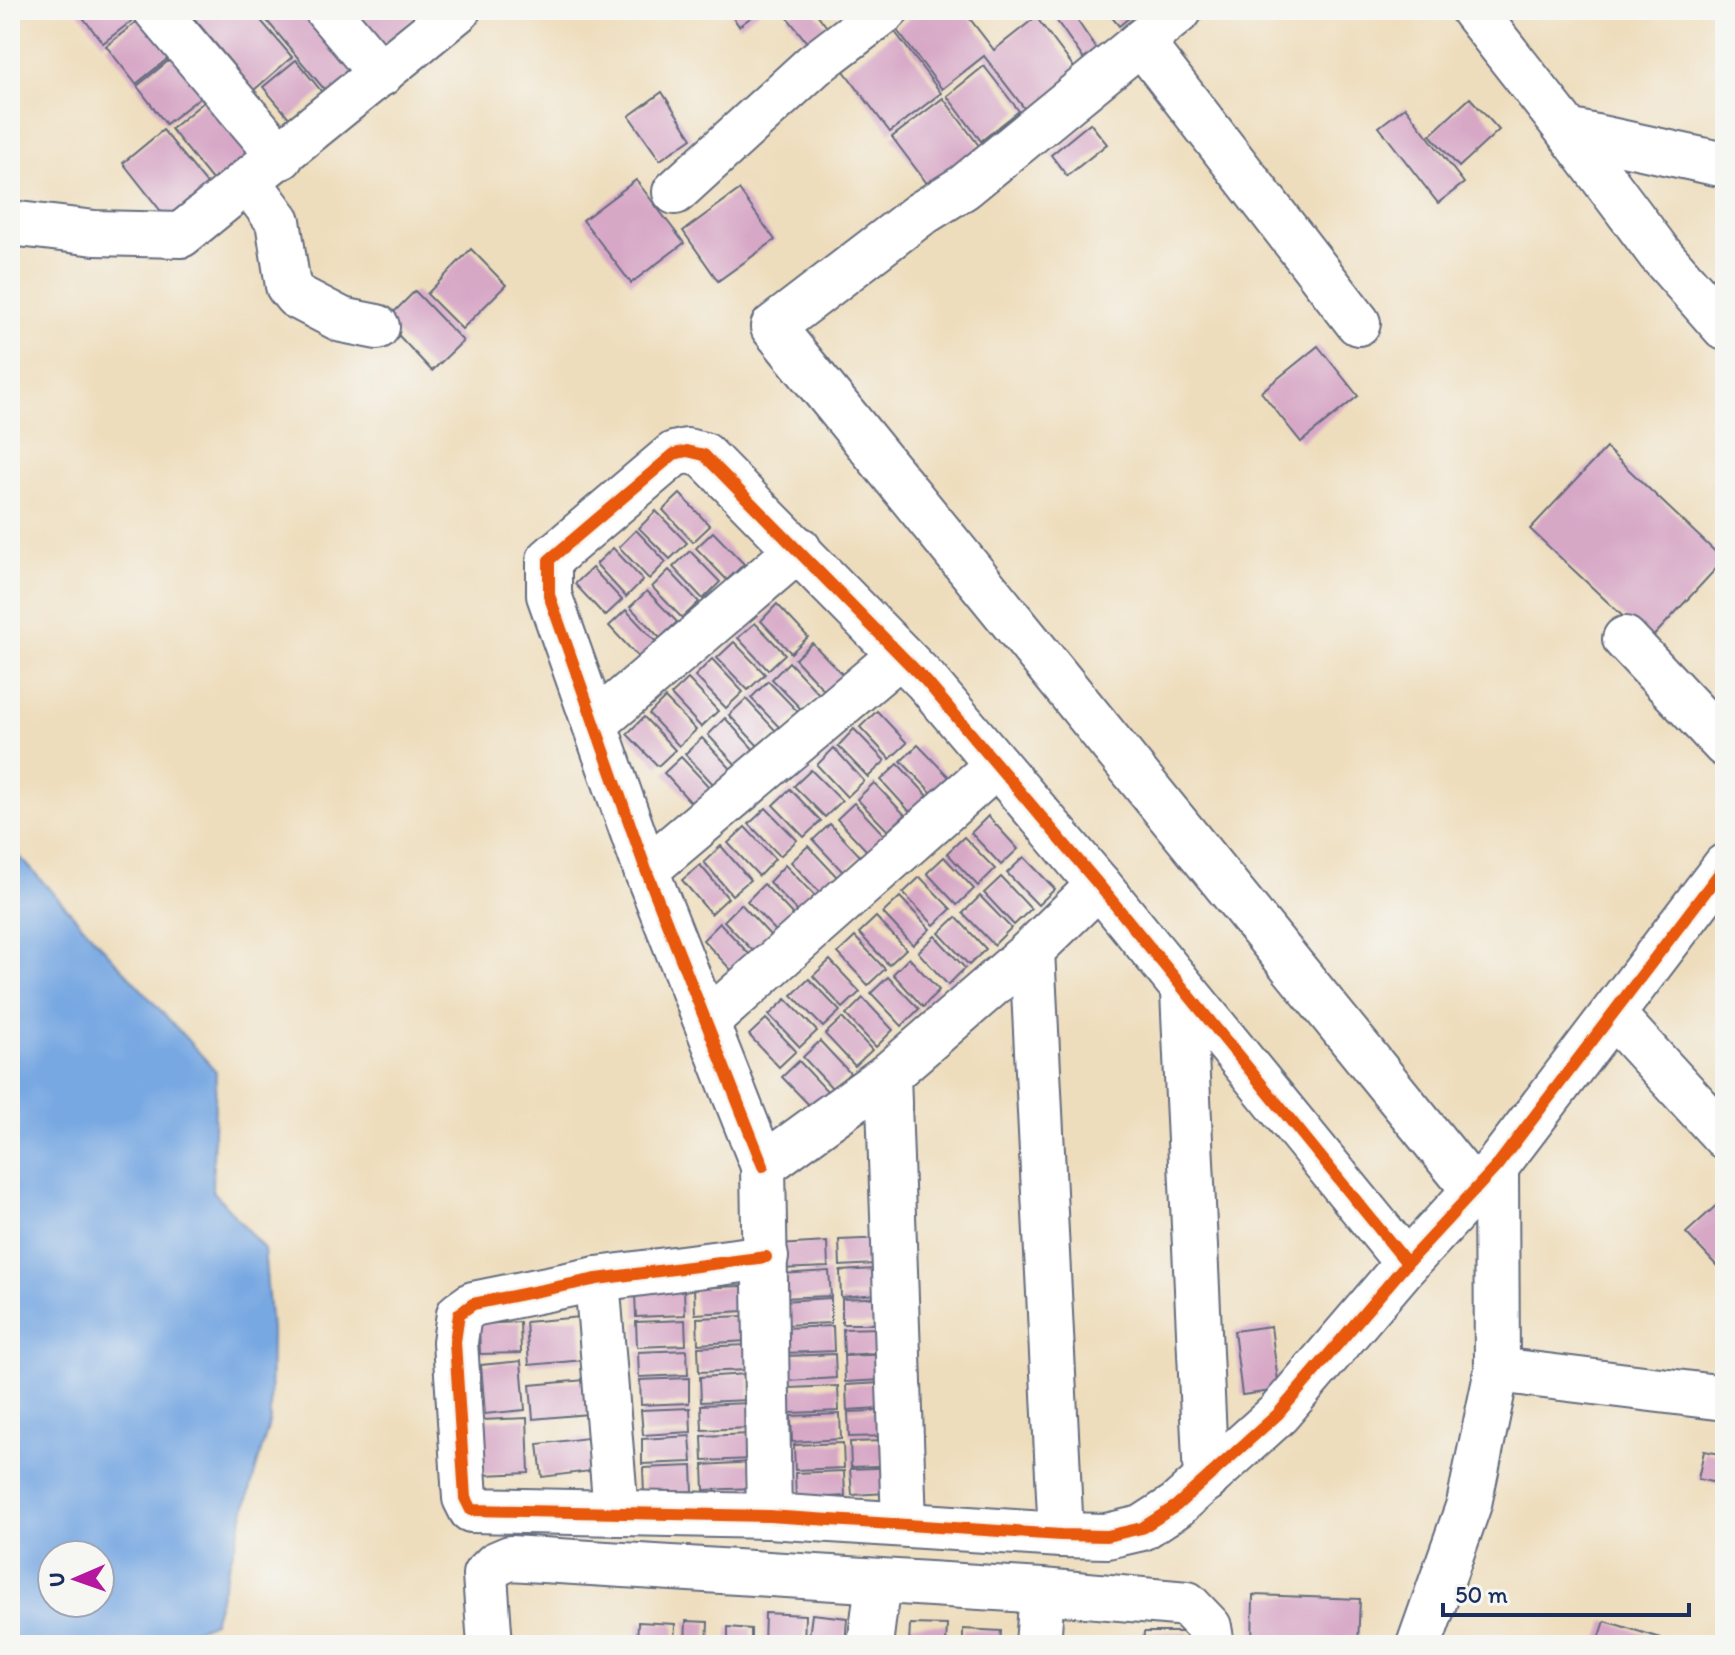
<svg xmlns="http://www.w3.org/2000/svg" width="1735" height="1655" font-family="Itim,sans-serif">
<style>
.water{fill:#78a8e2;stroke:#4a6ca0;stroke-width:2;fill-rule:evenodd}
.building{fill:#d7a7c6}
.lines{fill:none;stroke-linecap:round;stroke-linejoin:round}
.minor-casing{stroke:#656c7f;stroke-width:48}
.minor{stroke:#fff;stroke-width:44}
.cycleway-casing{stroke:#f6f6f2;stroke-width:17}
.cycleway{stroke:#e8590c;stroke-width:12}
</style>
<rect width="100%" height="100%" fill="#f6f6f2"/>
<filter id="ink" filterUnits="userSpaceOnUse"><feTurbulence type="fractalNoise" baseFrequency=".0125" numOctaves="2"/><feDisplacementMap in="SourceGraphic" scale="16" xChannelSelector="R" yChannelSelector="G"/><feConvolveMatrix kernelMatrix="1 2 1 2 8 2 1 2 1" color-interpolation-filters="sRGB"/></filter>
<filter id="wash" filterUnits="userSpaceOnUse"><feTurbulence type="fractalNoise" baseFrequency=".006" numOctaves="4" result="noise"/><feDisplacementMap in="SourceGraphic" scale="32" xChannelSelector="R" yChannelSelector="G"/><feGaussianBlur stdDeviation="1.8" result="paint"/><feColorMatrix in="noise" values="0 0 0 0 0 0 0 0 0 0 0 0 0 0 0 0 0 1.4 0 .05"/><feComposite in="paint" operator="in"/></filter>
<g filter="url(#wash)">
<rect width="100%" height="100%" fill="#eeddbc"/>
<!-- water -->
<path class="water" d="M10 846 216 1071 212 1190 264 1249 271 1330 270 1420 213 1622 170 1640 169 1645H10ZM52 1555H100V1603H52Z"/>
<g id="blocks">
<!-- building -->
<g class="building">
<polygon points="77,10 146,10 103,43"/>
<polygon points="187,10 252,10 292,57 254,90"/>
<polygon points="258,10 317,10 364,65 329,95"/>
<polygon points="351,10 418,10 420,12 384,46"/>
<polygon points="728,10 761,10 739,26"/>
<polygon points="796,10 814,10 829,30 809,45 787,17"/>
<polygon points="920,10 963,10 994,50 1036,17 1082,78 1031,117 984,56 942,89 896,29"/>
<polygon points="1058,10 1070,10 1098,51 1085,61 1052,14"/>
<polygon points="1106,10 1139,10 1119,26"/>
<polygon points="147,14 176,52 136,84 106,46"/>
<polygon points="895,32 941,93 890,132 844,71"/>
<polygon points="177,54 207,92 166,124 137,86"/>
<polygon points="296,60 322,92 290,119 263,87"/>
<polygon points="984,66 1019,111 981,141 947,96"/>
<polygon points="662,92 692,138 660,160 629,116"/>
<polygon points="943,98 989,159 938,198 892,137"/>
<polygon points="1470,98 1499,130 1459,167 1430,135"/>
<polygon points="205,101 260,167 225,196 171,129"/>
<polygon points="1405,107 1464,183 1438,203 1379,127"/>
<polygon points="1090,123 1107,144 1067,176 1051,155"/>
<polygon points="163,130 216,195 175,229 123,163"/>
<polygon points="636,180 684,243 631,283 583,220"/>
<polygon points="739,190 775,240 718,281 683,231"/>
<polygon points="471,249 506,285 462,329 427,294"/>
<polygon points="415,291 463,341 432,371 385,321"/>
<polygon points="1318,346 1358,396 1301,442 1261,392"/>
<polygon points="1606,448 1724,560 1649,641 1530,529"/>
<polygon points="680,494 710,526 693,542 663,510"/>
<polygon points="656,511 687,543 670,559 639,528"/>
<polygon points="636,530 666,562 649,579 619,547"/>
<polygon points="713,532 744,564 727,580 696,548"/>
<polygon points="613,548 643,580 626,597 596,564"/>
<polygon points="690,551 720,582 703,599 673,567"/>
<polygon points="592,568 622,600 605,616 575,584"/>
<polygon points="669,570 699,602 682,618 652,587"/>
<polygon points="647,591 677,622 660,638 630,607"/>
<polygon points="777,604 808,637 791,653 761,621"/>
<polygon points="626,610 656,642 639,658 609,626"/>
<polygon points="755,623 785,654 768,670 738,638"/>
<polygon points="734,642 765,674 748,690 717,658"/>
<polygon points="812,643 843,675 826,692 795,659"/>
<polygon points="712,659 743,692 726,708 695,676"/>
<polygon points="789,662 819,694 802,710 772,679"/>
<polygon points="688,679 718,711 701,727 671,695"/>
<polygon points="768,681 799,713 782,730 751,698"/>
<polygon points="665,698 696,730 679,746 649,714"/>
<polygon points="746,699 776,731 759,747 729,715"/>
<polygon points="877,711 907,743 890,759 860,727"/>
<polygon points="644,717 675,750 658,766 627,734"/>
<polygon points="725,718 755,751 738,767 708,735"/>
<polygon points="854,729 885,761 868,777 838,746"/>
<polygon points="702,738 732,770 715,786 685,754"/>
<polygon points="918,745 949,777 932,793 901,761"/>
<polygon points="834,748 864,781 847,797 817,765"/>
<polygon points="681,757 711,789 694,806 664,773"/>
<polygon points="898,764 928,796 911,813 881,780"/>
<polygon points="811,770 842,801 825,817 794,786"/>
<polygon points="874,783 905,815 888,831 857,799"/>
<polygon points="790,789 821,821 804,837 773,805"/>
<polygon points="854,803 884,835 867,851 837,819"/>
<polygon points="766,808 797,840 780,856 749,824"/>
<polygon points="988,816 1018,849 1001,865 971,833"/>
<polygon points="830,824 860,856 843,872 813,840"/>
<polygon points="745,827 775,859 759,876 728,843"/>
<polygon points="964,837 995,869 978,886 947,853"/>
<polygon points="721,846 750,880 732,895 704,862"/>
<polygon points="808,846 838,878 821,894 791,862"/>
<polygon points="944,857 974,889 957,905 927,873"/>
<polygon points="1024,857 1055,889 1038,905 1007,873"/>
<polygon points="700,865 728,898 711,914 682,880"/>
<polygon points="785,865 816,897 799,913 769,882"/>
<polygon points="920,877 951,909 934,925 903,893"/>
<polygon points="1001,877 1031,909 1014,925 984,893"/>
<polygon points="764,884 795,917 778,933 747,901"/>
<polygon points="980,896 1011,928 994,945 963,913"/>
<polygon points="900,897 930,929 913,945 883,913"/>
<polygon points="741,904 771,936 754,952 724,921"/>
<polygon points="876,917 906,949 889,965 859,933"/>
<polygon points="956,917 986,949 969,965 939,933"/>
<polygon points="720,923 750,955 733,972 703,940"/>
<polygon points="935,936 965,968 948,985 918,952"/>
<polygon points="855,937 885,969 868,985 838,953"/>
<polygon points="909,958 939,990 923,1007 893,974"/>
<polygon points="830,960 860,992 843,1008 813,976"/>
<polygon points="888,977 919,1009 902,1026 871,993"/>
<polygon points="809,979 840,1011 823,1027 792,995"/>
<polygon points="863,998 893,1030 876,1047 846,1015"/>
<polygon points="786,999 817,1031 800,1047 769,1015"/>
<polygon points="842,1018 872,1050 855,1066 825,1034"/>
<polygon points="766,1019 796,1051 779,1067 749,1035"/>
<polygon points="820,1041 850,1073 833,1089 803,1057"/>
<polygon points="799,1061 829,1093 813,1109 782,1077"/>
<polygon points="1720,1202 1725,1207 1725,1259 1717,1266 1686,1233"/>
<polygon points="887,1238 876,1264 840,1266 839,1240"/>
<polygon points="827,1242 828,1267 779,1269 778,1245"/>
<polygon points="875,1269 890,1293 841,1297 840,1271"/>
<polygon points="829,1271 831,1296 781,1298 781,1274"/>
<polygon points="743,1286 744,1311 695,1314 694,1288"/>
<polygon points="684,1290 685,1315 636,1317 635,1293"/>
<polygon points="890,1297 876,1324 842,1324 842,1299"/>
<polygon points="831,1298 831,1323 783,1325 782,1301"/>
<polygon points="745,1316 747,1341 698,1344 697,1318"/>
<polygon points="580,1317 584,1360 529,1365 526,1322"/>
<polygon points="685,1320 686,1345 637,1347 636,1322"/>
<polygon points="520,1322 521,1353 480,1354 479,1324"/>
<polygon points="833,1326 834,1351 785,1353 784,1328"/>
<polygon points="1271,1326 1279,1390 1242,1395 1234,1331"/>
<polygon points="879,1328 893,1352 844,1355 843,1329"/>
<polygon points="747,1345 748,1370 699,1372 698,1347"/>
<polygon points="687,1350 688,1375 639,1377 638,1352"/>
<polygon points="835,1354 836,1378 788,1381 786,1356"/>
<polygon points="893,1354 882,1380 845,1382 844,1356"/>
<polygon points="521,1361 525,1410 485,1414 481,1365"/>
<polygon points="748,1374 749,1400 701,1402 700,1377"/>
<polygon points="689,1378 689,1403 641,1405 640,1380"/>
<polygon points="585,1380 588,1414 533,1419 530,1385"/>
<polygon points="882,1383 896,1407 847,1410 846,1385"/>
<polygon points="838,1386 839,1411 790,1413 789,1388"/>
<polygon points="750,1403 750,1428 702,1430 701,1405"/>
<polygon points="690,1408 691,1432 643,1435 641,1410"/>
<polygon points="897,1410 887,1436 849,1437 848,1412"/>
<polygon points="840,1414 841,1439 792,1442 791,1416"/>
<polygon points="527,1418 529,1473 484,1475 482,1420"/>
<polygon points="750,1434 752,1459 703,1461 702,1436"/>
<polygon points="690,1436 692,1462 642,1464 642,1439"/>
<polygon points="1724,1437 1725,1485 1698,1479 1704,1451 1720,1454"/>
<polygon points="587,1438 591,1471 542,1477 538,1444"/>
<polygon points="886,1441 900,1465 851,1467 850,1442"/>
<polygon points="843,1443 844,1468 795,1470 794,1445"/>
<polygon points="752,1462 753,1488 704,1490 703,1465"/>
<polygon points="692,1466 693,1491 644,1494 643,1468"/>
<polygon points="900,1467 888,1493 852,1495 850,1469"/>
<polygon points="844,1471 845,1496 796,1499 795,1473"/>
<polygon points="1253,1595 1360,1599 1358,1645 1252,1645"/>
<polygon points="765,1613 805,1615 804,1645 764,1645"/>
<polygon points="812,1614 847,1618 845,1645 808,1645"/>
<polygon points="686,1621 708,1622 707,1645 685,1645"/>
<polygon points="1605,1621 1660,1638 1658,1645 1597,1645"/>
<polygon points="638,1622 675,1624 674,1645 637,1645"/>
<polygon points="910,1624 947,1625 946,1645 909,1645"/>
<polygon points="728,1627 751,1629 751,1645 728,1645"/>
<polygon points="963,1629 1001,1631 1000,1645 963,1645"/>
<polygon points="1144,1632 1188,1632 1187,1645 1143,1645"/>
</g>
</g>
</g>
<g filter="url(#ink)">
<use href="#blocks" fill-opacity="0" stroke="#656c7f" stroke-width="2"/>
<g class="lines">
<defs>
<g id="minor">
<polyline points="156,10 281,157"/>
<polyline points="327,10 381,74"/>
<polyline points="1180,10 1141,42 1358,323"/>
<polyline points="1473,10 1568,131 1725,165"/>
<polyline points="1141,42 964,187 919,215 773,327 1474,1190"/>
<polyline points="1568,131 1659,253 1725,328"/>
<polyline points="249,182 278,221 288,286 296,296 342,320 377,327"/>
<polyline points="675,192 814,65 886,10"/>
<polyline points="10,223 95,233 181,235 458,10"/>
<polyline points="1625,639 1725,745"/>
<polyline points="597,722 799,549"/>
<polyline points="646,870 900,655"/>
<polyline points="1032,950 1061,1535"/>
<polyline points="1183,992 1206,1480"/>
<polyline points="1613,1015 1725,1137"/>
<polyline points="707,1022 997,765"/>
<polyline points="888,1075 904,1523"/>
<polyline points="763,1166 646,870 549,595 549,560 674,454 687,451 704,455 926,681 1099,885 1407,1263"/>
<polyline points="766,1257 597,1279 473,1304 459,1314 455,1342 465,1498 471,1510 769,1516 1061,1535 1107,1536 1142,1528 1176,1506 1278,1414 1407,1263 1496,1167 1725,866"/>
<polyline points="597,1279 616,1513"/>
<polyline points="1497,1370 1725,1398"/>
<polyline points="769,1516 763,1166 888,1075 1032,950 1099,885"/>
<polyline points="490,1645 485,1575 496,1564 510,1558 1042,1591 1187,1604 1209,1627 1212,1645"/>
<polyline points="870,1645 878,1582"/>
<polyline points="1038,1645 1042,1591"/>
<polyline points="1419,1645 1469,1504 1497,1370 1496,1167"/>
</g>
</defs>
<!-- minor casing -->
<use href="#minor" class="minor-casing"/>
<!-- minor -->
<use href="#minor" class="minor"/>
<defs>
<g id="cycleway">
<polyline points="763,1166 646,870 549,595 549,560 674,454 687,451 704,455 926,681 1099,885 1407,1263"/>
<polyline points="766,1257 597,1279 473,1304 459,1314 455,1342 465,1498 471,1510 769,1516 1061,1535 1107,1536 1142,1528 1176,1506 1278,1414 1407,1263 1496,1167 1725,866"/>
</g>
</defs>
<!-- cycleway casing -->
<use href="#cycleway" class="cycleway-casing"/>
<!-- cycleway -->
<use href="#cycleway" class="cycleway"/>
</g>
</g>
<!-- margin -->
<rect width="1735" height="1655" fill="none" stroke="#f6f6f2" stroke-width="40"/>
<!-- north arrow -->
<g transform="translate(76 1579) rotate(268)"><circle r="38" fill="#f6f6f2" stroke="#9ea6b7" stroke-width="2"/>
<path d="M0-6L14 30L0 20L-14 30Z" fill="#b5179e"/>
<text y="-12" font-size="22" font-weight="bold" text-anchor="middle" fill="#1b2f5e">U</text>
</g>
<!-- scale -->
<path d="M1443 1603v12h246v-12" fill="none" stroke="#1b2f5e" stroke-width="4"/>
<text x="1455" y="1603" font-size="24" fill="#1b2f5e" stroke="#f6f6f2" stroke-width="6" paint-order="stroke">50 m</text>
</svg>
